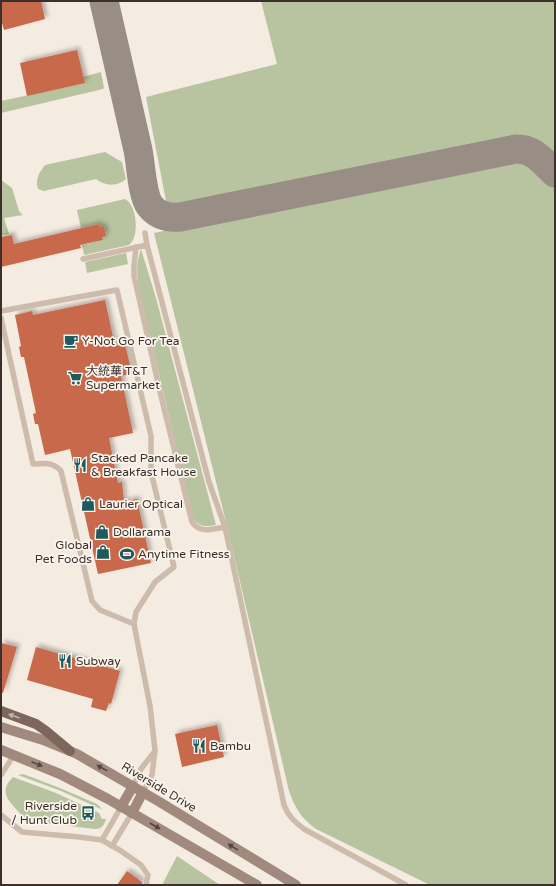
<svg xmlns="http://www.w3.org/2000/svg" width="556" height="886" font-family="'Varela Round','Noto Sans SC',sans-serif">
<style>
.green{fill:#b8c4a0}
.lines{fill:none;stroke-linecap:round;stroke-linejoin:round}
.taxiway{stroke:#988e86;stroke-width:29}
.building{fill:#c8694b;filter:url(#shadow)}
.service{stroke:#cdbbac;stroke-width:5.5}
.secondary{stroke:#a18a7d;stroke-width:10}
.primary{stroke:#7d675c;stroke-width:10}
.oneway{fill:#c2b5ac}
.oneway2{fill:#544640}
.labels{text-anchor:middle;stroke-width:3.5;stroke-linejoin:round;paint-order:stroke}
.poi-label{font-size:12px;fill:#3b302b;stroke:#fbf5ee;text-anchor:start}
.street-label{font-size:12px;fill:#3b302b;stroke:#fbf5ee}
</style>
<defs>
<filter id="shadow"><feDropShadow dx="3" dy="-3" stdDeviation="2" flood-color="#0004"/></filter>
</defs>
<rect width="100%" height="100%" fill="#f4ebe1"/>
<!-- green -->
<g class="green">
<polygon points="261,1 555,1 555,161 530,138 181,209 166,201 146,97 277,64"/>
<polygon points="101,72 104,88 103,89 1,113 1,101 84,83 83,77"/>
<path d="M105 152 122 162 126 179C117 187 105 186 96 179L44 191 38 189C35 179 39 173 45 165Z"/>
<path d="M507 158 520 159 530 162 555 185V885H430L316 829C301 818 295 808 289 791L227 526 154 233Z"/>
<polygon points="1,180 12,188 19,211 23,215 4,218 9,234 1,236"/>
<path d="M125 199C137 205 140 237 129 245L84 255 82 245 103 240 102 237 106 235 104 226 100 227 99 224 81 228 77 210Z"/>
<path d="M141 249 156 298 216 525C206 527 199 527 193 519L140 294C137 277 135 266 141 249Z"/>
<polygon points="126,253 128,264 87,273 85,262"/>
<polygon points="23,774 60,788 97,804 102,809 101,809 61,791 18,775"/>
<path d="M13 777 56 793 99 813 102 819H106C104 826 101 829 95 829L27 821C23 817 20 813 16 809 6 798 0 790 13 777Z"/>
<polygon points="177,856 220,885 162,885"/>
</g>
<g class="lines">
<!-- taxiway -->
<path class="taxiway" d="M104 1C115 51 127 100 138 150 141 165 142 195 150 206 158 216 169 218 180 217L516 149C533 148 543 162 555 173"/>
</g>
<!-- building -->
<g class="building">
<polygon points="1,1 41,1 45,19 4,30 1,19"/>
<polygon points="77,50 85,83 27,96 20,63"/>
<polygon points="99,224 100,227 104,226 106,236 102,237 103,240 80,245 81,248 1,267 1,237 12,235 14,244"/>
<polygon points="105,300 115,346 125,344 132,374 121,376 133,433 109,438 118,483 122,482 124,502 137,499 151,563 98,574 70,449 45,455 38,424 35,424 33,414 36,413 24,357 21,357 19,347 21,346 15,315 32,311 33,315"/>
<polygon points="1,643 17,647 3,693 1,693"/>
<polygon points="36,647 120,671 111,704 109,703 106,711 91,707 93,699 27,680"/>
<polygon points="217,725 224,757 182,767 175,734"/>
<polygon points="127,871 142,882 142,885 117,885"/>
</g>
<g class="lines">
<!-- service -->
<g class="service">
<polyline points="145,233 147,245"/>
<path d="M136 247 134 266V276L160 392 192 522C200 534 213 529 225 527"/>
<path d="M83 259 147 245 209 482 225 527 284 805C288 816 295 822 304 829L406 885"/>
<polyline points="1,311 117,290 151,436 151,472 174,567 155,582 136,612 134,624"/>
<path d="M1 318 33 464C44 463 53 462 61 471L92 601 100 610 134 624 150 706 155 750 152 775 143 792"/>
<polyline points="1,775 14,755"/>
<polyline points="133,786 141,769 155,751"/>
<polyline points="1,815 22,832 79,837 102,840 121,851 141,865 148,875 146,885"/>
<polyline points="102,840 121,807"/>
<polyline points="112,846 132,813"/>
</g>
<!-- secondary -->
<g class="secondary">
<polyline points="1,727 43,740 77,754 158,801 296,885"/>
<polyline points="1,750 60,774 108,799 257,885"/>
<polyline points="121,807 133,786"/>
<polyline points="132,813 143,792"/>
</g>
<!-- primary -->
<polyline class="primary" points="1,711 36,724 46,731 70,751"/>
</g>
<!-- one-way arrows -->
<defs><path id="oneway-solid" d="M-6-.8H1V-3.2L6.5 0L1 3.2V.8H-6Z"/></defs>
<use class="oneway" href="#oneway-solid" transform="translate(14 716) rotate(-161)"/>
<g class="oneway2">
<use href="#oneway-solid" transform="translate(37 764) rotate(22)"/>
<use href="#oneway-solid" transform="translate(102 768) rotate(-151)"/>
<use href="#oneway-solid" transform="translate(155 826) rotate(30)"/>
<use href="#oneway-solid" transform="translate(233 847) rotate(-148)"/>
</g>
<!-- icons -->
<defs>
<symbol id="cafe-bare" viewBox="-9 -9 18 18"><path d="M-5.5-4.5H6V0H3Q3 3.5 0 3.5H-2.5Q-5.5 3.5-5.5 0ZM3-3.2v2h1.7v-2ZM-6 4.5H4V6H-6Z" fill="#1f5a5e" stroke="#fbf5ee" stroke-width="2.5" paint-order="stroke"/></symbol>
<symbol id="supermarket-bare" viewBox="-9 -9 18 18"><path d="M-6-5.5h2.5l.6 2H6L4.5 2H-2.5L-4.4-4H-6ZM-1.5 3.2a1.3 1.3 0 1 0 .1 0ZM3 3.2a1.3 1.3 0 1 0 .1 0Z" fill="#1f5a5e" stroke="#fbf5ee" stroke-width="2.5" paint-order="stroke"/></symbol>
<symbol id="restaurant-bare" viewBox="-9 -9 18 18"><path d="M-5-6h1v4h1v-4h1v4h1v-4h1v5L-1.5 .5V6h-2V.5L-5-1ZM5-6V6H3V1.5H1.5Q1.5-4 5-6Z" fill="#1f5a5e" stroke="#fbf5ee" stroke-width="2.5" paint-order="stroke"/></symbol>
<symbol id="shop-bare" viewBox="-9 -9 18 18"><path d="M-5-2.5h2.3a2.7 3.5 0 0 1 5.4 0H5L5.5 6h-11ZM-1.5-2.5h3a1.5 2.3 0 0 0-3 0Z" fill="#1f5a5e" stroke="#fbf5ee" stroke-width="2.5" paint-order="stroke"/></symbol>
<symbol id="stadium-bare" viewBox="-9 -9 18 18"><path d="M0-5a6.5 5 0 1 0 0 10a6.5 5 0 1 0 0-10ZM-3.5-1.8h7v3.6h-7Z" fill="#1f5a5e" stroke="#fbf5ee" stroke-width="2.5" paint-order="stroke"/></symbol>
<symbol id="bus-bare" viewBox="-9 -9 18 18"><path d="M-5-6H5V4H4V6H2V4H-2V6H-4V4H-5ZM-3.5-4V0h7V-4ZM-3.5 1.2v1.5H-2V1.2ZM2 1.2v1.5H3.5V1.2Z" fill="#1f5a5e" stroke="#fbf5ee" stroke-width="2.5" paint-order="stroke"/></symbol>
</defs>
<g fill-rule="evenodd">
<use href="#cafe-bare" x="61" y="331" width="20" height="20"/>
<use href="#supermarket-bare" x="65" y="368" width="20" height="20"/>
<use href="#restaurant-bare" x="70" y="455" width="20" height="20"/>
<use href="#shop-bare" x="78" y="494" width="20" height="20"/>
<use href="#shop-bare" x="92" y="522" width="20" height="20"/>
<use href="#shop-bare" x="93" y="542" width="20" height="20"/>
<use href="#stadium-bare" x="117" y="544" width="20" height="20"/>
<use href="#restaurant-bare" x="55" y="651" width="20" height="20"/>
<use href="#restaurant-bare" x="189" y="736" width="20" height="20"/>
<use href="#bus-bare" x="78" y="803" width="20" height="20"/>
</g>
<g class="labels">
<!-- poi labels -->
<g class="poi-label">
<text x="82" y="345">Y-Not Go For Tea</text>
<text x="86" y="375">大統華 T&amp;T<tspan x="86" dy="14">Supermarket</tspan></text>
<text x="91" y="462">Stacked Pancake<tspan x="91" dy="14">&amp; Breakfast House</tspan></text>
<text x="99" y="508">Laurier Optical</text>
<text x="113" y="536">Dollarama</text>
<text x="92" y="549" text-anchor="end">Global<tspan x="92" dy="14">Pet Foods</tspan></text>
<text x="138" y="558">Anytime Fitness</text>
<text x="76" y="665">Subway</text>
<text x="210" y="750">Bambu</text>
<text x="77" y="810" text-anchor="end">Riverside<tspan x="77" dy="14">/ Hunt Club</tspan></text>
</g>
<!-- street labels -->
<g class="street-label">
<text transform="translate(159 787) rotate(31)" y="4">Riverside Drive</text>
</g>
</g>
<!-- border -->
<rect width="556" height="886" fill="none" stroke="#3b302b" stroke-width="4"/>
</svg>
